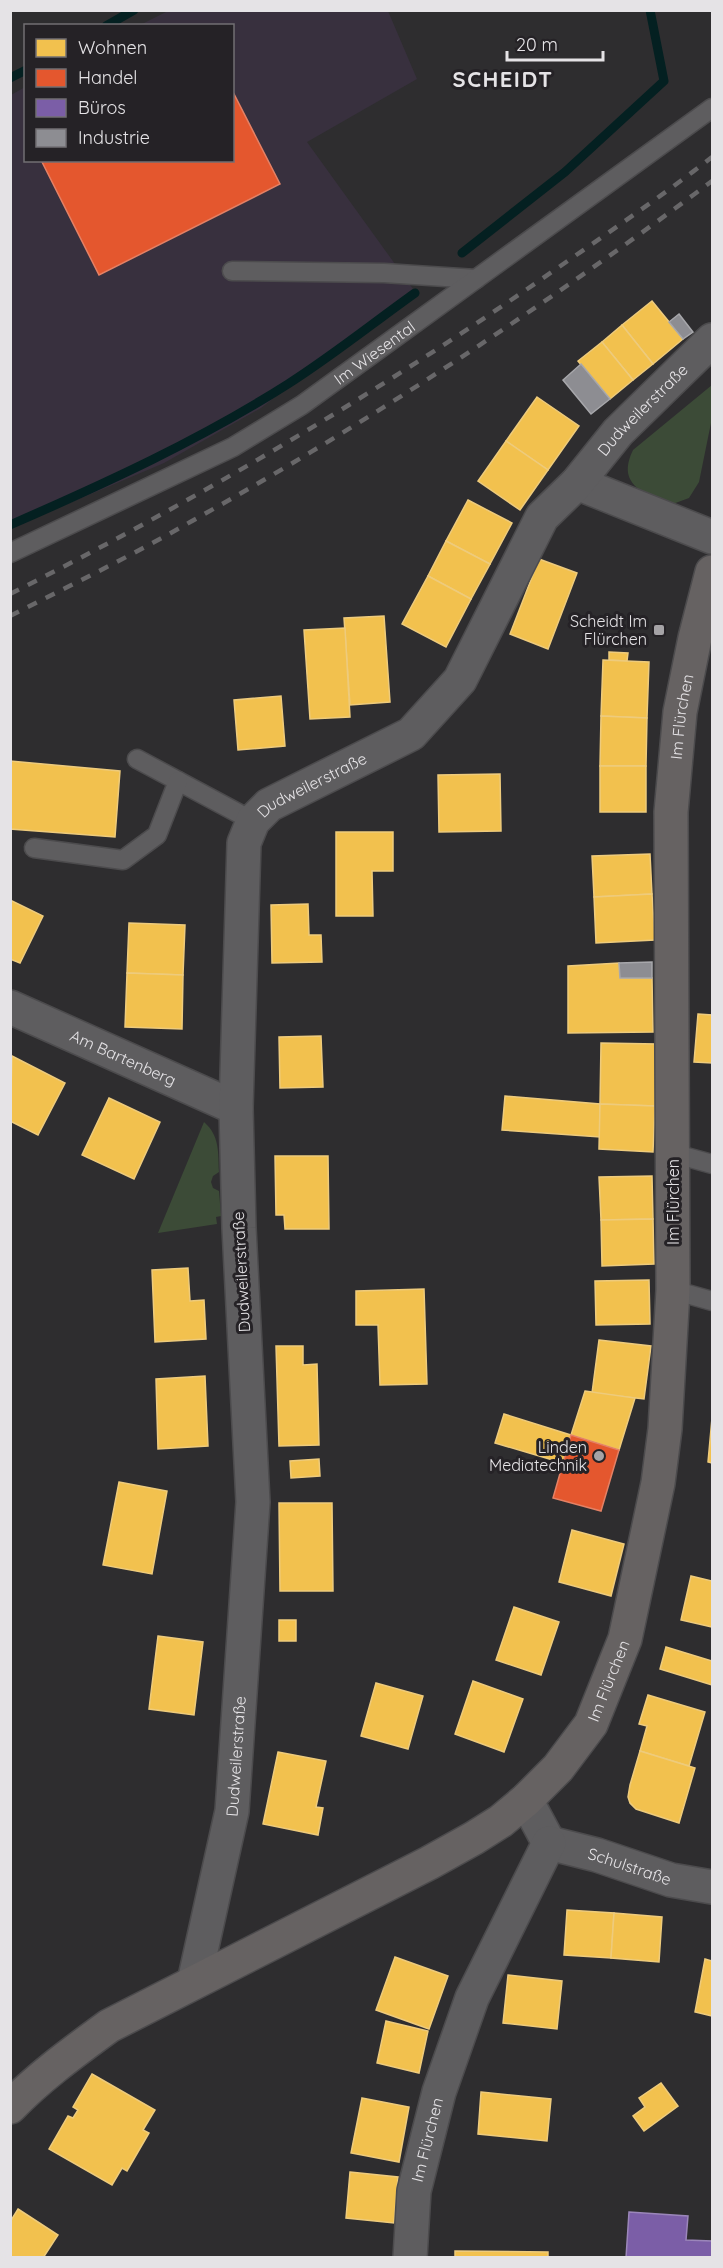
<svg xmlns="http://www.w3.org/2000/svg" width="723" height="2268" font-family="Quicksand,sans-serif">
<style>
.commercial{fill:#38303e}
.green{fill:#3c4b37}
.homes{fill:#f2c14e;stroke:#eecb7c;stroke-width:1.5}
.shops{fill:#e4572e;stroke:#e48165;stroke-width:1.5}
.offices{fill:#7b5ea7;stroke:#9b86ba;stroke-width:1.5}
.industry{fill:#8d8d92;stroke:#a7a7ab;stroke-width:1.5}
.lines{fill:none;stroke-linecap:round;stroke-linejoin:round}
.stream{stroke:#042021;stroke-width:9}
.lane-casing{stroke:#4c4b4d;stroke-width:21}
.street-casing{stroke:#4c4b4d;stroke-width:36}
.secondary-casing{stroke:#4c4b4d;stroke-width:36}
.lane{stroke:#5e5d5f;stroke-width:18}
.street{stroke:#5e5d5f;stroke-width:33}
.secondary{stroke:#666262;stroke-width:33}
.rail{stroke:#686769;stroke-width:4.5;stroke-dasharray:10 10;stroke-linecap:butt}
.poi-dot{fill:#a5a3a6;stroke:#252226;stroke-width:2}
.labels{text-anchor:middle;stroke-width:6;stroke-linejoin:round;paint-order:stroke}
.street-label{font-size:16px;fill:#e5e3e6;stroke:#252226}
.poi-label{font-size:16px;fill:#e5e3e6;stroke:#252226;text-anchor:end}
.district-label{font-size:22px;font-weight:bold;letter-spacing:1.5px;fill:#e5e3e6;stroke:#252226}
</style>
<rect width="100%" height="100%" fill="#2e2d2f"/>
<!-- commercial -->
<polygon class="commercial" points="168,11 388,11 417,79 307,142 413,289 261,408 164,463 11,528 11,95 25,87 26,160 232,160 232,26 140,25"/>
<!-- green -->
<g class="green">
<path d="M712 385V418L699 482 689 498 670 505C644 493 616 485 633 450Z"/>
<path d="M204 1122C220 1136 218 1152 219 1172L213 1176 211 1182 213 1188 219 1191 221 1216 216 1217 217 1224 158 1233Z"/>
</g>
<!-- homes -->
<g class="homes">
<polygon points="652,301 683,339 653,364 622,325"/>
<polygon points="622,325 653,364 633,380 602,342"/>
<polygon points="602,342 633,380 610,399 578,361"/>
<polygon points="537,397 579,426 548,470 506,441"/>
<polygon points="506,441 548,470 520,510 478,481"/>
<polygon points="468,500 512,523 490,564 446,541"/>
<polygon points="446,541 490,564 471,599 428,576"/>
<polygon points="539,559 577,573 548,649 510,634"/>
<polygon points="428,576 471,599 446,647 402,624"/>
<polygon points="384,616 390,702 350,705 344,618"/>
<polygon points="345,628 350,717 310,719 304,630"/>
<polygon points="609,652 628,653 627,661 609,660"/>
<polygon points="603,660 649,662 647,718 601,716"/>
<polygon points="281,696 285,746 238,750 234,700"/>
<polygon points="601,716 647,718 646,766 600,766"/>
<polygon points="10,761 120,771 115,837 10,829"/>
<rect x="600" y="766" width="46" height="46"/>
<polygon points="500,774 501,831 439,832 438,775"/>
<polygon points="336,832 393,832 393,871 372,871 373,916 336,916"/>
<polygon points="650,854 652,894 594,897 592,856"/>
<polygon points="652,894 655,940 596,943 594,897"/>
<polygon points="10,900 43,916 20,963 10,959"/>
<polygon points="308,904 309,935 321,935 322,962 272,963 271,905"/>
<polygon points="129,923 185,925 183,975 127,973"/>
<polygon points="619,963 620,978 652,978 653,1032 568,1033 568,966"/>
<polygon points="127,973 183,975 182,1029 125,1027"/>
<polygon points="698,1014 712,1015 712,1063 694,1062"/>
<polygon points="321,1036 323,1087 280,1088 279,1037"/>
<polygon points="601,1043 657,1044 655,1106 600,1104"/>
<polygon points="12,1056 65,1083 38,1135 10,1121"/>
<polygon points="505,1096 600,1104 600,1137 502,1130"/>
<polygon points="109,1098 160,1122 134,1179 82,1155"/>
<polygon points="600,1104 655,1106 653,1152 599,1149"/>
<polygon points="275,1156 328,1156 329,1229 285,1229 284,1215 276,1215"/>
<polygon points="652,1176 653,1219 601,1220 599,1177"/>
<polygon points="653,1219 654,1264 602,1266 601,1220"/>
<polygon points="188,1268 190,1301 204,1300 206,1339 155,1342 152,1270"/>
<polygon points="649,1280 650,1324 596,1325 595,1281"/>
<polygon points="424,1289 427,1384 380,1385 378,1325 356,1325 356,1291"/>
<polygon points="599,1340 651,1346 644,1399 592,1393"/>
<polygon points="276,1346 303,1346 303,1365 317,1364 319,1445 279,1446"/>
<polygon points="205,1376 208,1446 158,1449 156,1379"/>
<polygon points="585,1391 635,1398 619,1450 571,1435"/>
<polygon points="504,1414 571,1435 563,1463 495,1443"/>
<polygon points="712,1418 712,1463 708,1462"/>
<polygon points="319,1459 320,1476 291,1478 290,1461"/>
<polygon points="119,1482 167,1491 152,1574 103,1565"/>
<polygon points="279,1503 332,1503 333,1591 280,1591"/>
<polygon points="572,1530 624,1544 611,1596 559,1582"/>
<polygon points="691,1576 712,1581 712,1627 681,1620"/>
<polygon points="514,1607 559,1622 541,1675 496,1660"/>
<rect x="279" y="1620" width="17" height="21"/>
<polygon points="158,1636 203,1642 194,1715 149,1709"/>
<polygon points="666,1647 712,1661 712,1685 660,1669"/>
<polygon points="473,1681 523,1699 504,1752 455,1734"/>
<polygon points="376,1683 423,1696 408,1749 361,1736"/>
<polygon points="648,1695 705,1712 689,1766 640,1751 647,1726 639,1724"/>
<polygon points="640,1751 695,1768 679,1823 636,1809 630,1803 628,1797 630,1785"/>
<polygon points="278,1752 326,1761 316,1807 323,1808 318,1835 263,1824"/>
<polygon points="567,1910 614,1913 611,1958 564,1955"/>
<polygon points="614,1913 662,1917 659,1962 611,1958"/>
<polygon points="395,1957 448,1976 429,2029 376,2010"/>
<polygon points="705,1959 712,1961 712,2016 695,2012"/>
<polygon points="508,1975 562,1981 557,2029 503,2023"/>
<polygon points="386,2021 428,2031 419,2073 377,2063"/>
<polygon points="92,2074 155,2110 143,2130 149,2133 127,2171 122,2168 112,2185 49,2149 68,2116 73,2118 78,2110 73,2107"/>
<polygon points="661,2083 678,2106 644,2131 633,2116 645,2107 639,2098"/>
<polygon points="481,2092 551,2099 547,2141 478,2134"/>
<polygon points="362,2098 409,2107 399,2162 351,2153"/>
<polygon points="350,2172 398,2177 394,2223 346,2218"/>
<polygon points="18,2209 58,2235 43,2258 10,2258 10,2222"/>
<polygon points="455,2251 548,2252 548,2258 455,2258"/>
</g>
<!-- shops -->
<g class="shops">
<polygon points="232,90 280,184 99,275 41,160 232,160"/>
<polygon points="571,1435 619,1450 601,1511 553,1498"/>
</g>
<!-- offices -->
<polygon class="offices" points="629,2212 688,2216 686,2240 712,2241 712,2258 626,2258"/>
<!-- industry -->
<g class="industry">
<polygon points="679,314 693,332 683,339 669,322"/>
<polygon points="581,364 610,399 591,414 563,380"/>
<polygon points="652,962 652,978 620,978 619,963"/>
</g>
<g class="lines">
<!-- stream -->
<g class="stream">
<polyline points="106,26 134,10"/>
<polyline points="10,78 26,70"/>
<polyline points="462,253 565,172 664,81 650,10"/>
<path d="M10 525C106 483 200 440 288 384 332 356 373 323 415 293"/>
</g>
<defs>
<g id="lane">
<polyline points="232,271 384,273 476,279"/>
<path id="s1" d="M10 553 233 447 302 405 712 108"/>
<polyline points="137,759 253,821"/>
<polyline points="34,848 123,860 157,835 178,781"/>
<polyline points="672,1153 712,1164"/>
<polyline points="673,1290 712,1301"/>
</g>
<g id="street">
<polyline points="577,483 712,537"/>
<path id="s2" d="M10 1007 236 1108"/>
<polyline points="526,1800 549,1843"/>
<path id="s3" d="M549 1843 597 1855 671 1880 712 1887"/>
<path id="s4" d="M194 1982 232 1811 253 1502 239 1228 236 1108 244 843 253 821 269 805 411 734 460 680 542 517 577 483 618 432 712 340"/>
<path id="s5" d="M410 2258 414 2191 439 2092 472 1998 549 1843"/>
</g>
<g id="secondary">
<path id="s6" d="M10 2107C40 2076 75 2051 109 2026L429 1863 474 1838 501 1821 526 1800 558 1768 591 1724 625 1639 658 1483 665 1429 673 1290 671 812 680 712 695 638 712 572"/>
</g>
</defs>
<!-- lane casing -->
<use href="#lane" class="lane-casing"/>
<!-- street casing -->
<use href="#street" class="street-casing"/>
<!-- secondary casing -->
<use href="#secondary" class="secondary-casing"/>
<!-- lane -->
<use href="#lane" class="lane"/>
<!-- street -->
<use href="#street" class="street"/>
<!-- secondary -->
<use href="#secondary" class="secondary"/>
<!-- rail -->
<g class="rail">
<path d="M10 594C205 496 391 385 569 260 618 226 666 193 712 157"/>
<path d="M10 616C71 585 133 555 192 521 373 420 546 305 712 181"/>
</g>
</g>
<!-- markers -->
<g class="poi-dot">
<rect x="653" y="624" width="12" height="12" rx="3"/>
<circle cx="599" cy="1456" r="6"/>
</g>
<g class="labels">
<!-- street labels -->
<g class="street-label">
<text dy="6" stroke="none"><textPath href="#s1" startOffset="417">Im Wiesental</textPath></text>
<text dy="6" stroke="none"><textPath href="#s4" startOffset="1752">Dudweilerstraße</textPath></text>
<text dy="6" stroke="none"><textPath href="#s6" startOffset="1722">Im Flürchen</textPath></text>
<text dy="6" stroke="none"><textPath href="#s4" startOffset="1238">Dudweilerstraße</textPath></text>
<text dy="6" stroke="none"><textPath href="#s2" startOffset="124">Am Bartenberg</textPath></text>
<text transform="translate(673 1202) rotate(-90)" y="6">Im Flürchen</text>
<text transform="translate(241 1272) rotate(-93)" y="6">Dudweilerstraße</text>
<text dy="6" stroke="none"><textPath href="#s6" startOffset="750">Im Flürchen</textPath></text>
<text dy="6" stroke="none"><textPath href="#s4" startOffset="230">Dudweilerstraße</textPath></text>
<text dy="6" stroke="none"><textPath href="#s3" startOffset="84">Schulstraße</textPath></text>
<text dy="6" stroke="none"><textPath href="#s5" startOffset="120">Im Flürchen</textPath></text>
</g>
<!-- poi labels -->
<g class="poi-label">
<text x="647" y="627">Scheidt Im<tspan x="647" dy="18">Flürchen</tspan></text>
<text x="587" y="1453">Linden<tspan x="587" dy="18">Mediatechnik</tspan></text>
</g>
<!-- district labels -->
<g class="district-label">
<text x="503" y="87">SCHEIDT</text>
</g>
</g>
<!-- border -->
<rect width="723" height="2268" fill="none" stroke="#e5e3e6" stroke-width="24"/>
<!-- legend -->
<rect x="24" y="24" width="210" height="138" fill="#252226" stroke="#726f73" stroke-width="1.5"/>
<rect x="36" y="39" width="30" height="18" fill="#f2c14e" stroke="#726f73" stroke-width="1.5"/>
<text x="78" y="54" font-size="18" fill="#e5e3e6">Wohnen</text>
<rect x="36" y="69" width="30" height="18" fill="#e4572e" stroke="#726f73" stroke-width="1.5"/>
<text x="78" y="84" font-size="18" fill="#e5e3e6">Handel</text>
<rect x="36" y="99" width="30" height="18" fill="#7b5ea7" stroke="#726f73" stroke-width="1.5"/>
<text x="78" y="114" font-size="18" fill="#e5e3e6">Büros</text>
<rect x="36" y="129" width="30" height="18" fill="#8d8d92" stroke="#726f73" stroke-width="1.5"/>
<text x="78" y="144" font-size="18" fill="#e5e3e6">Industrie</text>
<!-- scale -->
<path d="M507 51v9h96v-9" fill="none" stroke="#e5e3e6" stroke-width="3"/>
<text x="516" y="51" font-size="18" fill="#e5e3e6" stroke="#252226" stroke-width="4.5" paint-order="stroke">20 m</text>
</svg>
